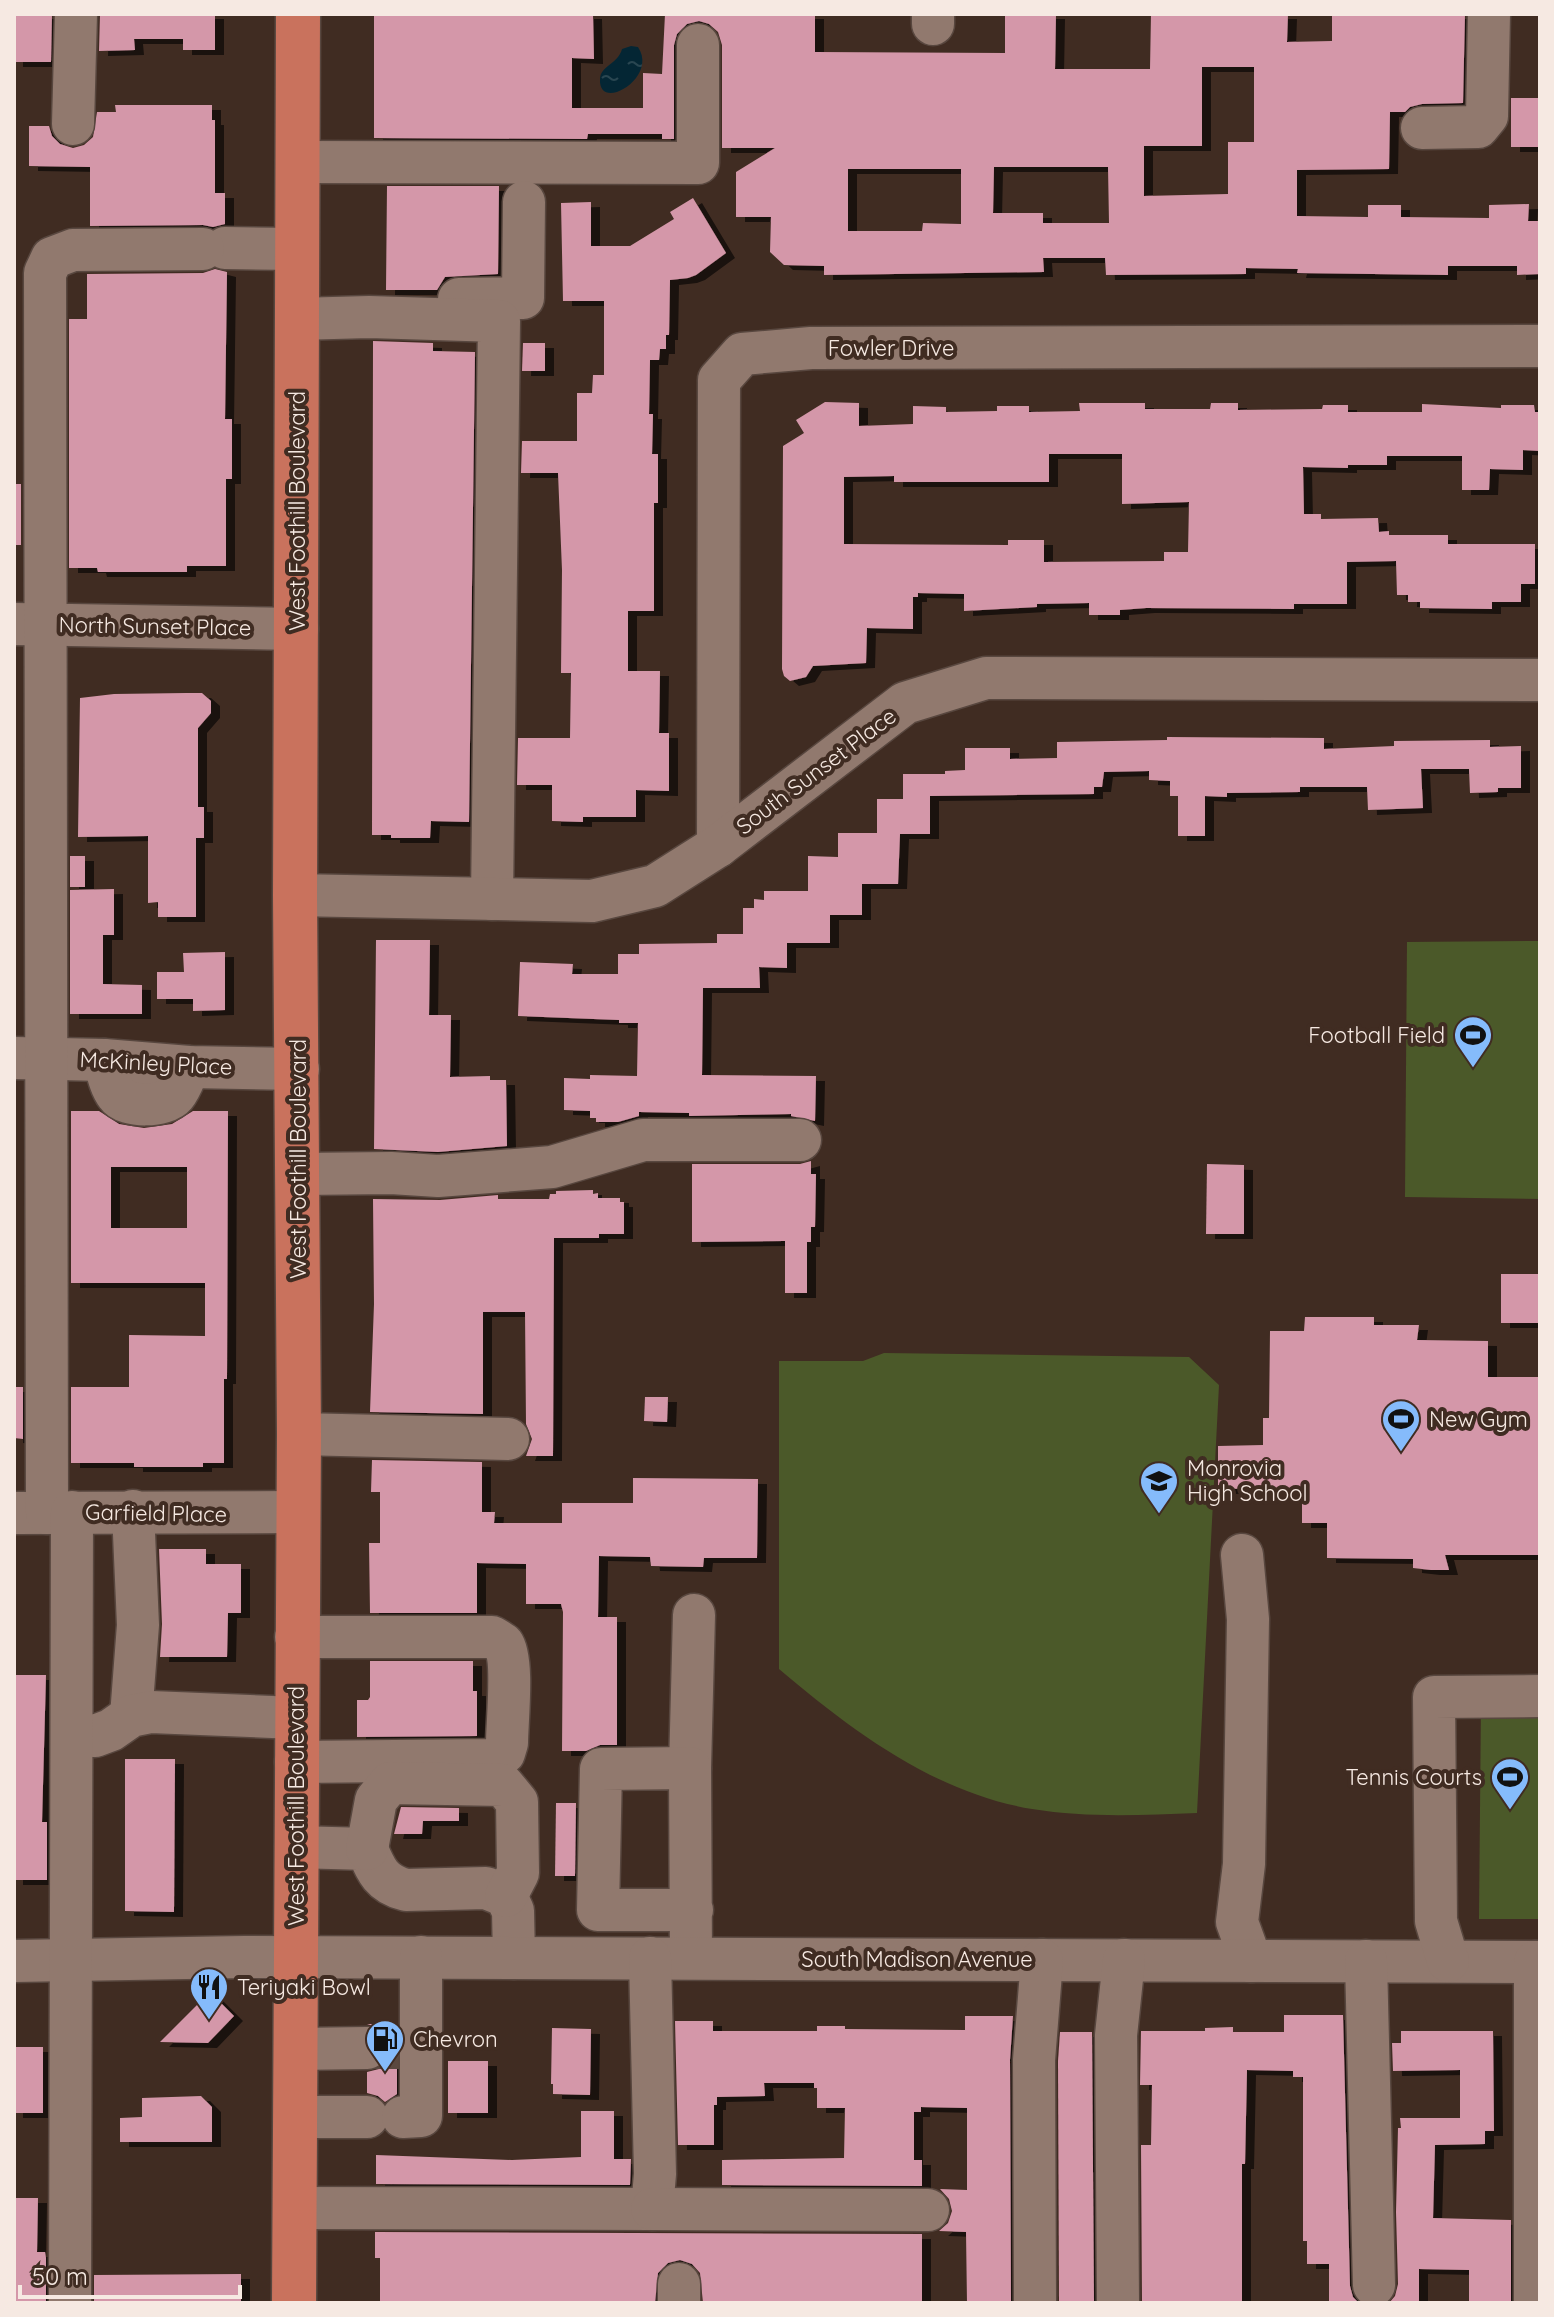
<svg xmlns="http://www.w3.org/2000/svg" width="1554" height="2317" font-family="Quicksand,sans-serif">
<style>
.garden{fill:#4b5929}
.water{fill:url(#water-ripples)}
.building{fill:#d497a9;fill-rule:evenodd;filter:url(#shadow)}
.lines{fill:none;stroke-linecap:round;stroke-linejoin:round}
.minor-tunnel{stroke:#5b483f;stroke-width:42;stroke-dasharray:42 21;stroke-linecap:butt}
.minor-casing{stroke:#58473f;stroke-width:45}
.major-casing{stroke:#58473f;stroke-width:47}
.minor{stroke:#91796e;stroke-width:42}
.major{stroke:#c9725d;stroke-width:44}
.labels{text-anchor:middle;stroke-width:8;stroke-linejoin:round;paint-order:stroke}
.street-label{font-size:22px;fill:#f6e9e2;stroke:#402c22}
.poi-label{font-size:22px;fill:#f6e9e2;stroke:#402c22;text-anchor:start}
</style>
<defs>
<pattern id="water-ripples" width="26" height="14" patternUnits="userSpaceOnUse" patternTransform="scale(2)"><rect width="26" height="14" fill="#042634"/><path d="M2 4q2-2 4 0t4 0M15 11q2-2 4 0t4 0" fill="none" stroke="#294651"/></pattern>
<filter id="shadow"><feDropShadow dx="9" dy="5" stdDeviation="0" flood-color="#0009"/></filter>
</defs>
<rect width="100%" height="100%" fill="#402c22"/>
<!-- garden -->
<g class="garden">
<polygon points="1540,941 1540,1199 1405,1197 1407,942"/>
<path d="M884 1353 1189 1357 1219 1385 1197 1813C1142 1815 1087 1818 1032 1809 935 1793 852 1731 779 1669V1361H863Z"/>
<polygon points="1540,1701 1540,1919 1479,1919 1481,1702"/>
</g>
<!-- water -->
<path class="water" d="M631 46 638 47C659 78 598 113 600 79 600 66 618 64 622 49Z"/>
<!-- building -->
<g class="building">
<polygon points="14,14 52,14 51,62 14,62"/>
<polygon points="100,14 215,14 215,50 183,50 183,39 134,39 135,50 99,51"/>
<path d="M374 14H593L594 59 572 58V108H643V73L662 74 665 14H815V52L1005 53V14H1056L1055 69H1150L1151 14H1288L1287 42 1332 41V14H1465L1463 103 1422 104 1410 107 1405 112H1390L1389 169 1297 170V216L1368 217V205H1401V217L1489 218V205L1529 204 1528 221H1540V274L1517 275V266H1448V275L1297 273 1298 269 1246 268V274L1106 275 1105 258H1043L1044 272 824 275V266L784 265 770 252 771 217H736V172L775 148H722V45L718 32 709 24 699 21 687 24 677 34 674 45V139H662V134H588L587 139 374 138ZM1202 67H1254V142H1228V194L1144 196V146H1202ZM994 167H1108L1109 223H1043V213H993ZM848 169H961V224L923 223 922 231H848Z"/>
<rect x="1511" y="98" width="29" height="49"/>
<polygon points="115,105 212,105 212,120 215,120 215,193 225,193 225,224 213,227 203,225 90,226 90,167 29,166 29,126 49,126 52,136 60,144 73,148 84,145 93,137 97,112 116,112"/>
<polygon points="387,186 499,186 498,274 445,277 437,290 386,290"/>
<polygon points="693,198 726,253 696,275 688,278 670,280 669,335 666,335 666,349 660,349 659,360 650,360 649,414 653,414 652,454 658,454 658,503 654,503 654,611 628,611 628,671 660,671 659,733 669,733 669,791 636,790 636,817 583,817 583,822 552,821 552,785 517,785 518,738 570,738 571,673 561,673 562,570 558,473 521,473 522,441 577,441 577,393 592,393 593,375 604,375 604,301 563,301 561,203 591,202 591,246 630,246 674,219 670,212"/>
<polygon points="215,269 227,272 225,419 232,419 232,479 226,479 226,566 187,566 187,572 98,572 97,568 69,568 69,319 87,319 87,274 203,273"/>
<polygon points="373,341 433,343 433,351 475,352 469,822 431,821 430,838 391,838 391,835 372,835"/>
<polygon points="523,343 545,343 545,371 522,371"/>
<path d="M825 402 859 403V426L913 424V406L946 407V412L997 411V406H1029V412L1080 411 1079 403H1145V409H1210L1211 403H1238V410L1322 409 1323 405H1348V412H1422V404L1501 408V405H1534L1535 412H1540V451L1523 450V470L1490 469 1489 490H1462V456H1387V465H1348V468L1303 467 1304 514H1321V519L1378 518 1379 532 1389 531V535H1448V544H1535V584H1521V602H1492V609L1420 608V602H1408V595H1397L1396 561 1347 562V604H1294V609L1146 608 1120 610V615H1089V603L1037 604V607L964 611V594L918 593V597H913V629L867 628 866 663 813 666 806 677 790 681 784 676 782 669 783 446 804 433 796 420ZM1049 454H1122V504L1189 502 1188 552H1164V561L1044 562V540H1008V545L844 544V477L894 476V482H1049Z"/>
<rect x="14" y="484" width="7" height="61"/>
<polygon points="186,693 202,693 211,701 211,713 198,728 198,807 204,807 204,838 196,838 196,917 158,917 158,902 148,903 148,836 78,837 80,698 114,694"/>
<polygon points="1167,737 1324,738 1324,749 1394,746 1394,741 1490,740 1490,747 1521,746 1521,788 1498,788 1498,792 1470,793 1469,769 1421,769 1423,808 1368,810 1367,787 1300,787 1300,792 1227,793 1227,797 1205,796 1205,836 1178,836 1178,796 1170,796 1170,781 1149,780 1149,771 1104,772 1102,787 1094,787 1094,794 930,796 930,834 900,834 898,884 862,884 862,915 830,915 830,943 787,943 787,968 759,967 760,988 703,988 702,1075 816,1076 815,1121 791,1116 791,1114 689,1116 689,1113 639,1112 639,1116 618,1122 596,1122 596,1118 590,1118 590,1111 564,1110 564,1078 590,1079 590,1075 637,1076 638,1023 619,1023 619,1020 518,1016 520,962 573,964 572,974 618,974 618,954 639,954 639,944 717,943 717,934 743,934 743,908 754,908 754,899 764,900 764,891 808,891 808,856 838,857 838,833 877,833 877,799 903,799 903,774 945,774 945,771 965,770 965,748 1010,748 1010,759 1057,758 1057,742 1167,740"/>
<rect x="70" y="856" width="15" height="31"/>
<polygon points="114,889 114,935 103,935 103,984 142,985 142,1014 70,1014 70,890"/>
<polygon points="376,940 430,940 429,1015 451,1015 450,1077 490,1076 490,1080 506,1080 507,1146 438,1152 374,1149"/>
<polygon points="225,952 225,1010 193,1011 193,999 157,999 157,972 184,972 183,953"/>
<path d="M71 1111H99L119 1124 144 1128 172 1124 193 1111H228L227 1379H224V1463H203V1467H134V1463H71V1387H129V1335L205 1336V1283H71ZM111 1167H187V1228H111Z"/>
<polygon points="811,1161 811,1174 816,1174 815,1227 811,1227 811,1242 807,1242 807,1293 785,1293 785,1241 692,1242 692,1164 800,1164"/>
<polygon points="1207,1164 1244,1165 1244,1234 1206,1234"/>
<polygon points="593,1190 593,1194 598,1193 598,1198 620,1198 620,1202 624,1202 624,1234 599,1234 599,1238 554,1238 553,1456 526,1456 532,1439 526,1424 525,1312 483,1312 483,1414 370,1412 374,1304 373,1199 440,1200 498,1195 498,1199 549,1199 550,1194 556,1194 556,1191"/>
<rect x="1501" y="1274" width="39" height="49"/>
<polygon points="1305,1317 1374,1317 1374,1325 1419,1325 1417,1340 1488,1341 1488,1377 1540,1377 1540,1555 1445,1555 1449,1570 1431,1570 1413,1568 1413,1559 1327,1558 1327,1523 1302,1523 1302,1488 1218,1489 1218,1446 1263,1445 1263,1418 1269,1418 1270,1331 1304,1331"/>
<polygon points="14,1387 23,1387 23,1439 14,1438"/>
<polygon points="645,1397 668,1397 667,1422 644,1421"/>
<polygon points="372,1460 482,1462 482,1512 495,1512 494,1523 562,1523 562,1503 633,1503 633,1478 758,1479 757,1558 704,1558 703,1567 651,1566 650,1557 599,1556 598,1617 617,1617 617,1745 600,1745 586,1751 562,1751 563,1612 561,1604 526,1604 526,1564 477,1563 477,1613 370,1613 369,1543 380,1543 380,1492 371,1492"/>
<polygon points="159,1549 206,1549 206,1564 241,1564 241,1613 228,1613 227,1657 160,1657 162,1624"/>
<polygon points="370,1661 473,1661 473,1691 477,1691 477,1736 357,1737 357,1700 368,1700 370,1697"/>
<polygon points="14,1675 46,1675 42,1822 47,1822 47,1880 14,1880"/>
<polygon points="125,1759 175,1759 174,1912 125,1911"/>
<polygon points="556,1803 576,1803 575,1876 555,1876"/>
<polygon points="401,1807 459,1808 459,1821 423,1821 422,1834 394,1834"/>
<polygon points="214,1996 234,2016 208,2043 160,2042 201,2001 205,2005"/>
<polygon points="1284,2015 1343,2015 1350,2286 1353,2297 1359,2303 1329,2303 1329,2264 1307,2264 1307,2241 1303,2241 1303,2077 1293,2077 1293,2071 1247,2070 1245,2164 1242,2164 1242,2303 1142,2303 1141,2145 1151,2145 1152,2085 1140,2085 1141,2031 1205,2031 1205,2028 1233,2027 1233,2032 1284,2032"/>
<polygon points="965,2016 1013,2016 1010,2060 1011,2303 967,2303 966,2232 939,2231 948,2223 952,2211 949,2199 940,2189 967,2190 967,2108 921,2107 921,2112 914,2112 914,2160 922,2160 922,2186 722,2185 722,2160 844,2158 845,2108 817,2108 817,2088 814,2088 814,2083 764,2083 765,2096 717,2097 717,2105 714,2105 714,2145 678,2145 675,2021 713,2021 713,2031 817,2031 817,2026 845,2026 845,2029 965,2030"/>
<polygon points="367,2024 397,2024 397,2094 385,2102 378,2096 367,2093 367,2072 379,2069 387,2060 391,2047 387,2035 379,2028"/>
<polygon points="552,2028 591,2029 590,2095 553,2094 553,2084 551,2084"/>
<polygon points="1401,2031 1493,2031 1494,2131 1485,2131 1485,2144 1435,2145 1433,2218 1511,2220 1511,2303 1469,2303 1469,2270 1419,2269 1419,2303 1389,2303 1395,2296 1398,2284 1396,2212 1398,2128 1401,2128 1400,2118 1460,2118 1460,2070 1393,2071 1392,2043 1401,2043"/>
<polygon points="1060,2032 1092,2032 1094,2303 1059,2303 1058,2061"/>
<rect x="14" y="2047" width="29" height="66"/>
<rect x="448" y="2061" width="40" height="52"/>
<polygon points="201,2096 212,2107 212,2142 120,2142 120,2118 142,2117 142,2098"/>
<polygon points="581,2111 614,2111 614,2159 631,2159 630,2185 376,2184 376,2155 512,2160 581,2157"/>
<polygon points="14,2198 38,2198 37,2252 45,2252 46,2258 46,2303 14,2303"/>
<polygon points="375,2232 922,2234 922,2303 703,2303 700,2273 692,2264 680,2260 668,2263 658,2273 655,2303 380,2303 380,2258 375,2258"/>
<polygon points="241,2274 241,2303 94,2303 94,2275"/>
</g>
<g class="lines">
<!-- minor-tunnel -->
<polyline class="minor-tunnel" points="367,2048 402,2048"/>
<defs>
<g id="minor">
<polyline points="933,24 933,14"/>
<polyline points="73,124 76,14"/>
<polyline points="1422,128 1478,127 1487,116 1489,14"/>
<polyline points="297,162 698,163 698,45"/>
<polyline points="225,248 297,249"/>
<polyline points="459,299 523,298 524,202"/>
<polyline points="297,319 369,317 499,321 492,899"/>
<polyline points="14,624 297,629"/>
<polyline points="718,846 719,380 742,354 811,348 1540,346"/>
<polyline points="295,895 592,901 655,886 718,846 905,703 986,678 1540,680"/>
<polyline points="14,1058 104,1060 189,1067 298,1069"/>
<path d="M104 1060C107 1071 110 1086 117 1095 126 1108 165 1107 175 1095 181 1088 185 1076 189 1067"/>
<polyline points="299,1174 391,1173 438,1176 552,1167 643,1140 800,1140"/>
<polyline points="299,1434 508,1439"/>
<polyline points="14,1513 297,1512"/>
<polyline points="47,1513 45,273 52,258 73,250 203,249"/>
<polyline points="1242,1555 1248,1619 1244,1864 1237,1922 1251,1961"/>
<path d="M296 1637H492C494 1638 502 1643 503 1644 514 1659 507 1723 507 1743L504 1753 493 1760 296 1762"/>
<polyline points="131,1716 138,1625 133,1511"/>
<polyline points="72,1734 95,1736 111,1730 131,1716 151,1712 296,1718"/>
<polyline points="690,1768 694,1615"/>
<path d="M296 1847 367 1849C376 1871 382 1884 406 1890L486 1888 506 1896 513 1911 514 1958"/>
<polyline points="367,1849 376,1800 390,1783 503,1785 517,1802 518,1873 506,1896"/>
<polyline points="691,1958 690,1768 601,1769 598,1910 692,1910"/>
<polyline points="14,1961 244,1957 1540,1962"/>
<polyline points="1366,1961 1374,2285"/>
<polyline points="1448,1961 1436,1921 1434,1697 1540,1696"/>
<polyline points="1535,1962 1535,2303"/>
<polyline points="295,2049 367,2048"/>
<polyline points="295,2117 367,2117"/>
<polyline points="403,2117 421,2116 421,1957"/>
<polyline points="295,2208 652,2209 655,2174 650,1958"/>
<polyline points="652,2209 928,2210"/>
<polyline points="70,2303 72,1512"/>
<polyline points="679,2303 679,2284"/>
<polyline points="1035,2303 1034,2060 1042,1960"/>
<polyline points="1118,2303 1116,2035 1124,1960"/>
</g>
<polyline id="major" points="294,2303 299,1434 295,895 298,14"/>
</defs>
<!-- minor casing -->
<use href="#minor" class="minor-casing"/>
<!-- major casing -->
<use href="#major" class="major-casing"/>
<!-- minor -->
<use href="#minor" class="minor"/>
<!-- major -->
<use href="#major" class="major"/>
</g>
<!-- icons -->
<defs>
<symbol id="stadium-pin" viewBox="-11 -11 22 30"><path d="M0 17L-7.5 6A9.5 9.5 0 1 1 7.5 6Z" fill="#85bbfb" stroke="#402c22"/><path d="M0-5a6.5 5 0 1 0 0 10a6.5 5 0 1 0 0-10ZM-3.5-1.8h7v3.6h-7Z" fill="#111"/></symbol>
<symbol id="school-pin" viewBox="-11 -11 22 30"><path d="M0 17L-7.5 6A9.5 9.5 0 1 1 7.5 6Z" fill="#85bbfb" stroke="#402c22"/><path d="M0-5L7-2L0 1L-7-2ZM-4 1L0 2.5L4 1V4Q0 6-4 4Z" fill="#111"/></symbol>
<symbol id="restaurant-pin" viewBox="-11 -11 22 30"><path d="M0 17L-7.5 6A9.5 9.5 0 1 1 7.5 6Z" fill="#85bbfb" stroke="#402c22"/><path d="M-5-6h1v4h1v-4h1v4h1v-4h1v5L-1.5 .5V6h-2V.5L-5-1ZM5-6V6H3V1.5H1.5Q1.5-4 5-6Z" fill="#111"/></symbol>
<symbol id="fuel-pin" viewBox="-11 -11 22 30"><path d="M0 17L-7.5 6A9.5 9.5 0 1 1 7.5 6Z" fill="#85bbfb" stroke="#402c22"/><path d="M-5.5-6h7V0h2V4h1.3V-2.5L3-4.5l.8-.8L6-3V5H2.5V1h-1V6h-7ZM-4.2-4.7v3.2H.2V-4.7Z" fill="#111"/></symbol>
</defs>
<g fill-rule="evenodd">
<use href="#stadium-pin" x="1451" y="1013" width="44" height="60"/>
<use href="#stadium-pin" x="1379" y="1397" width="44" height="60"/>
<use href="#school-pin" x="1137" y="1459" width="44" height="60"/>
<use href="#stadium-pin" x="1488" y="1755" width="44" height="60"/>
<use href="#restaurant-pin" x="187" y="1965" width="44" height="60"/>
<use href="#fuel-pin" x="363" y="2017" width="44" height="60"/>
</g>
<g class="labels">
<!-- street labels -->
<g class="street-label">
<text x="891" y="356">Fowler Drive</text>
<text transform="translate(297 511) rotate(-90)" y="8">West Foothill Boulevard</text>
<text transform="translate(155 626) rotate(1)" y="8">North Sunset Place</text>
<text transform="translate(816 771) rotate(-37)" y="8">South Sunset Place</text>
<text transform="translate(156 1063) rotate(3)" y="8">McKinley Place</text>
<text transform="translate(298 1159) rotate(-90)" y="8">West Foothill Boulevard</text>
<text transform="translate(156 1513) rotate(1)" y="8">Garfield Place</text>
<text transform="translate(296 1806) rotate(-90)" y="8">West Foothill Boulevard</text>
<text x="917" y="1967">South Madison Avenue</text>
</g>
<!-- poi labels -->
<g class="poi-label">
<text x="1445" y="1043" text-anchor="end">Football Field</text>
<text x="1429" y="1427">New Gym</text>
<text x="1187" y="1476">Monrovia<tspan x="1187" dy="25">High School</tspan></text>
<text x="1482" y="1785" text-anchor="end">Tennis Courts</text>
<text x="237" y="1995">Teriyaki Bowl</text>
<text x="413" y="2047">Chevron</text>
</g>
</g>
<!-- border -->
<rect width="1554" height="2317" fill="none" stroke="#f6e9e2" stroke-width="32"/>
<!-- scale -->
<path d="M20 2285v12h220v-12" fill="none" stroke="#f6e9e2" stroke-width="4"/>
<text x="32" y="2285" font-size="24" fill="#f6e9e2" stroke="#402c22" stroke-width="6" paint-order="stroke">50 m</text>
</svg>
